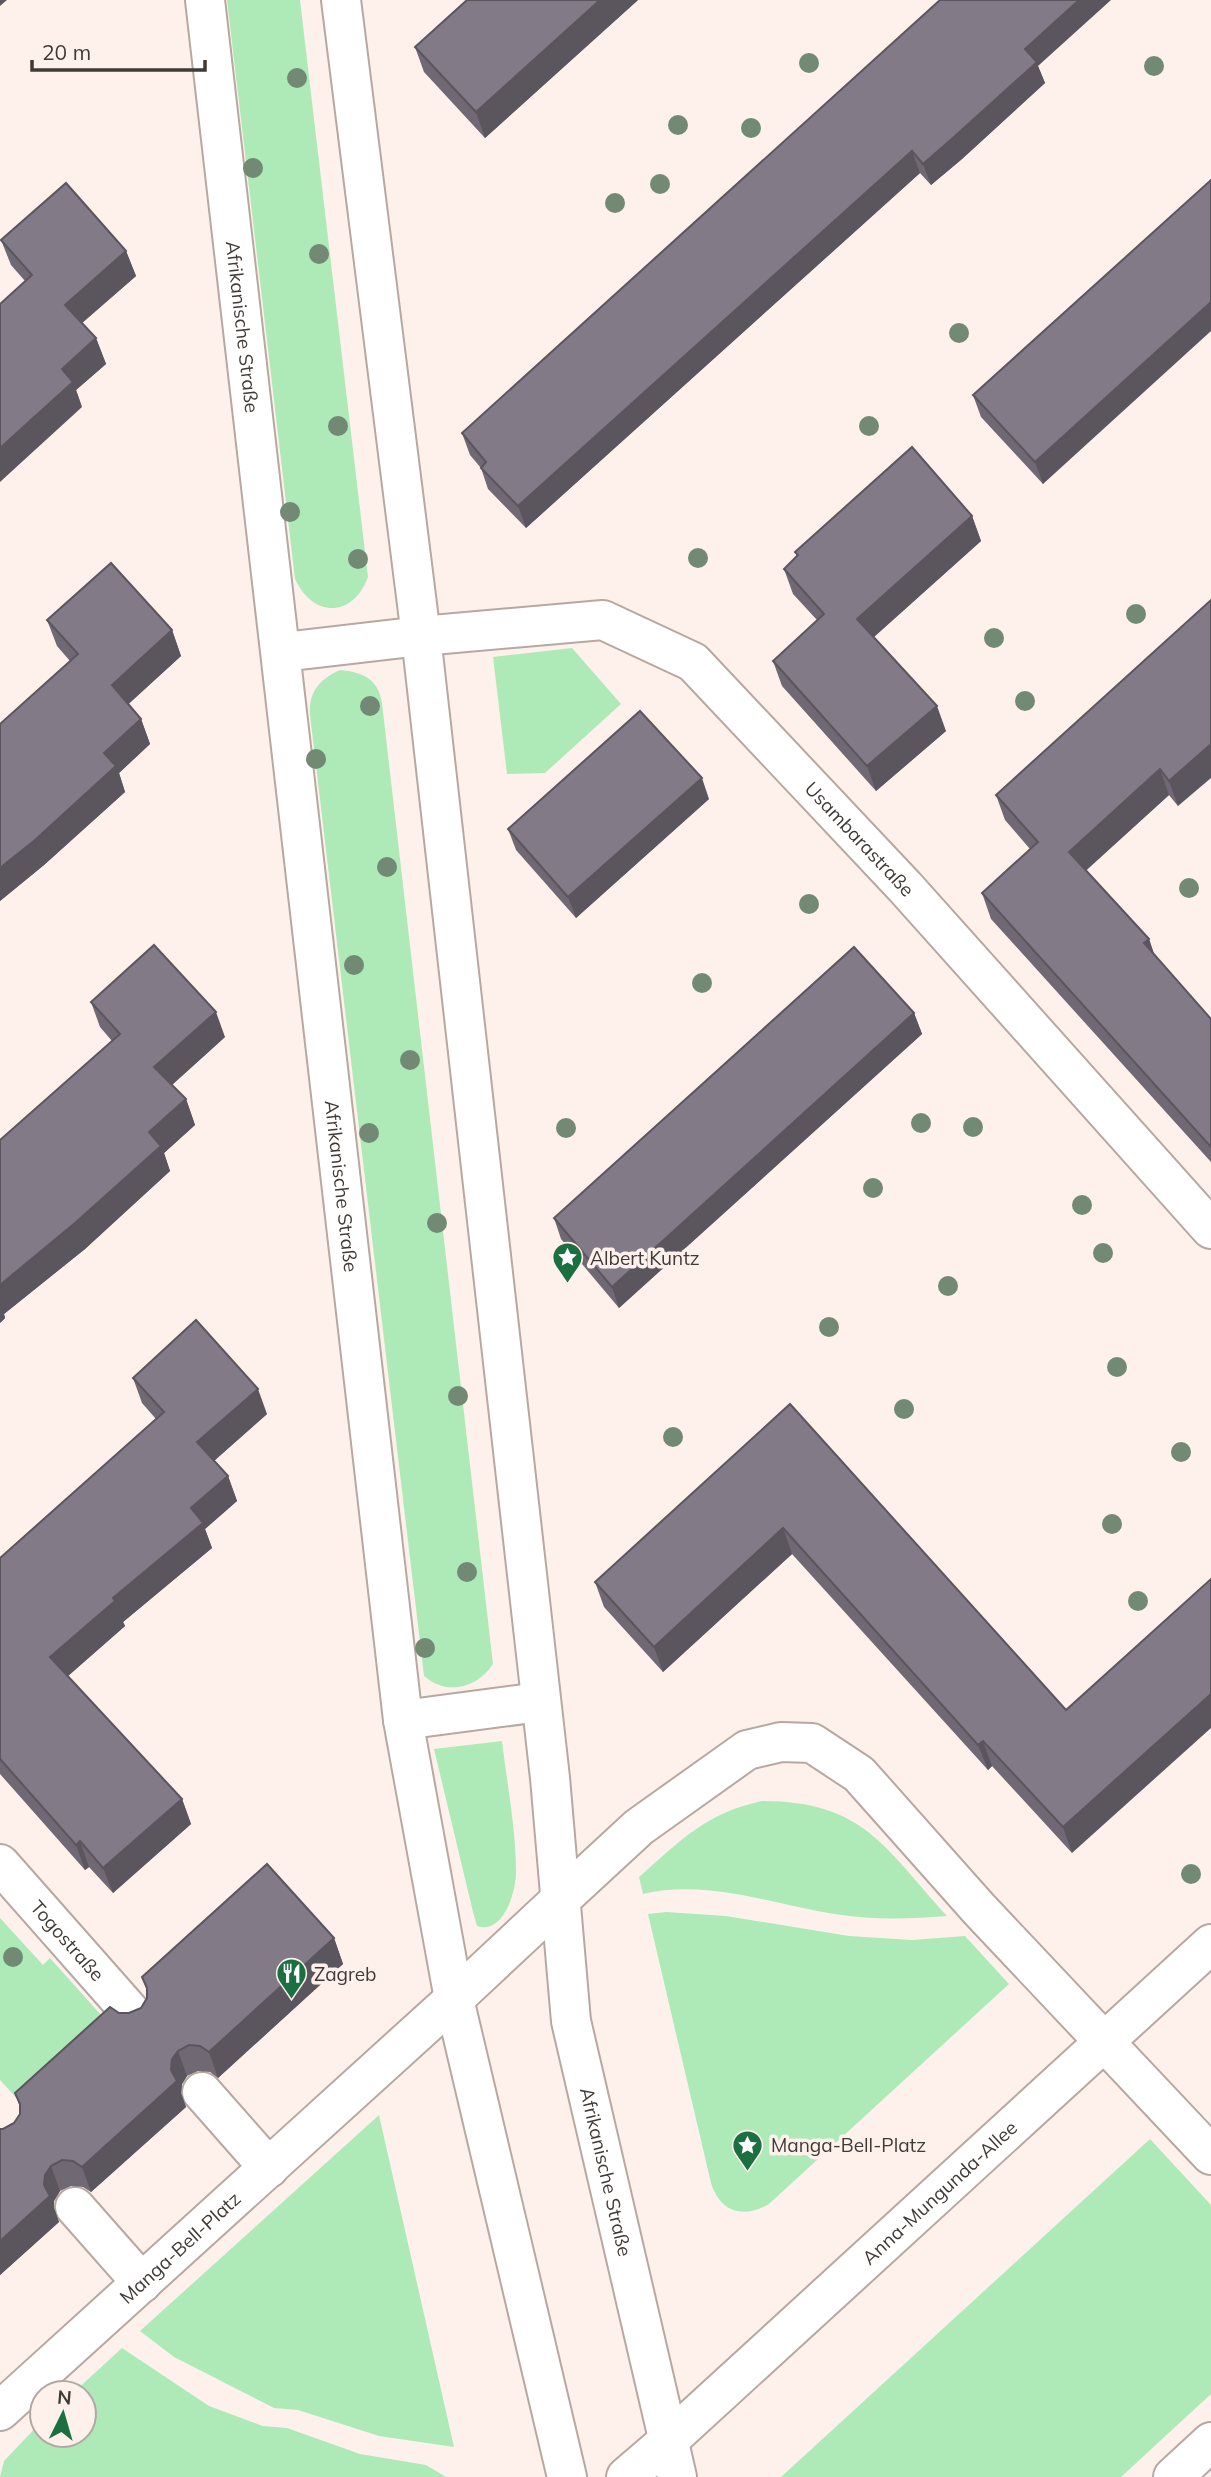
<svg xmlns="http://www.w3.org/2000/svg" width="1211" height="2477" font-family="Mulish,sans-serif">
<style>
.green{fill:#adeab8}
.lines{fill:none;stroke-linecap:round;stroke-linejoin:round}
.street-casing{stroke:#b7a8a1;stroke-width:42}
.secondary-casing{stroke:#b7a8a1;stroke-width:42}
.street{stroke:#fff;stroke-width:38}
.secondary{stroke:#fff;stroke-width:38}
.tree{fill:#728a74}
.wall{fill:#706973}
.shaded-wall{fill:#5b555e}
.building{fill:#827a86;stroke:#5b555e;stroke-width:2}
.labels{text-anchor:middle;stroke-width:7;stroke-linejoin:round;paint-order:stroke}
.street-label{font-size:19px;fill:#403a37;stroke:#fef1eb}
.poi-label{font-size:19px;fill:#403a37;stroke:#fef1eb;text-anchor:start}
</style>
<rect width="100%" height="100%" fill="#fef1eb"/>
<!-- green -->
<g class="green">
<path d="M227 0H300L368 577C353 618 313 618 295 579Z"/>
<polygon points="572,648 621,704 545,773 507,774 493,657"/>
<path d="M340 670C363 672 378 679 382 703L493 1664C478 1688 446 1696 424 1676L310 715C308 692 320 679 340 670Z"/>
<path d="M502 1741C507 1784 516 1829 516 1872 516 1893 503 1935 477 1926L473 1912 434 1749Z"/>
<path d="M762 1801C864 1801 885 1848 947 1916 910 1919 872 1920 834 1914 772 1904 707 1879 643 1894L639 1877C681 1840 706 1813 762 1801Z"/>
<path d="M666 1912 726 1916 849 1936 912 1940 965 1936 1009 1984 769 2204C743 2219 720 2212 711 2183L648 1914Z"/>
<polygon points="0,1918 43,1965 50,1958 110,2025 21,2103 0,2080"/>
<polygon points="379,2115 454,2447 379,2436 298,2410 274,2408 174,2357 140,2331"/>
<polygon points="1150,2139 1211,2205 1211,2394 1121,2477 781,2477"/>
<polygon points="122,2348 209,2406 263,2426 287,2428 360,2454 426,2465 446,2477 0,2477 4,2461 42,2421 42,2435 84,2435 84,2393 73,2393"/>
</g>
<g class="lines">
<defs>
<g id="street">
<path id="s1" d="M421 636 603 620 693 662 905 887 1211 1229"/>
<path id="s2" d="M0 1864 135 2017"/>
<polyline points="561,1899 639,1827 747,1750 781,1742 812,1743 859,1774 979,1909 1211,2155"/>
<polyline points="202,2092 269,2168"/>
<polyline points="75,2207 142,2283"/>
<path id="s3" d="M0 2411 454 1999"/>
<path id="s4" d="M668 2441 1211 1944"/>
<polyline points="1173,2477 1211,2442"/>
</g>
<g id="secondary">
<path id="s5" d="M205 0 403 1720 454 1999 567 2477"/>
<path id="s6" d="M341 0 421 636 550 1778 571 2021 677 2477"/>
<polyline points="283,652 421,636"/>
<polyline points="403,1720 540,1702"/>
<polyline points="454,1999 561,1899"/>
<polyline points="626,2477 668,2441"/>
</g>
</defs>
<!-- street casing -->
<use href="#street" class="street-casing"/>
<!-- secondary casing -->
<use href="#secondary" class="secondary-casing"/>
<!-- street -->
<use href="#street" class="street"/>
<!-- secondary -->
<use href="#secondary" class="secondary"/>
</g>
<!-- trees -->
<g class="tree">
<circle cx="809" cy="63" r="10"/>
<circle cx="1154" cy="66" r="10"/>
<circle cx="297" cy="78" r="10"/>
<circle cx="678" cy="125" r="10"/>
<circle cx="751" cy="128" r="10"/>
<circle cx="253" cy="168" r="10"/>
<circle cx="660" cy="184" r="10"/>
<circle cx="615" cy="203" r="10"/>
<circle cx="319" cy="254" r="10"/>
<circle cx="959" cy="333" r="10"/>
<circle cx="338" cy="426" r="10"/>
<circle cx="869" cy="426" r="10"/>
<circle cx="290" cy="512" r="10"/>
<circle cx="698" cy="558" r="10"/>
<circle cx="358" cy="559" r="10"/>
<circle cx="1136" cy="614" r="10"/>
<circle cx="994" cy="638" r="10"/>
<circle cx="1025" cy="701" r="10"/>
<circle cx="370" cy="706" r="10"/>
<circle cx="316" cy="759" r="10"/>
<circle cx="387" cy="867" r="10"/>
<circle cx="1189" cy="888" r="10"/>
<circle cx="809" cy="904" r="10"/>
<circle cx="354" cy="965" r="10"/>
<circle cx="702" cy="983" r="10"/>
<circle cx="410" cy="1060" r="10"/>
<circle cx="921" cy="1123" r="10"/>
<circle cx="973" cy="1127" r="10"/>
<circle cx="566" cy="1128" r="10"/>
<circle cx="369" cy="1133" r="10"/>
<circle cx="873" cy="1188" r="10"/>
<circle cx="1082" cy="1205" r="10"/>
<circle cx="437" cy="1223" r="10"/>
<circle cx="1103" cy="1253" r="10"/>
<circle cx="948" cy="1286" r="10"/>
<circle cx="829" cy="1327" r="10"/>
<circle cx="1117" cy="1367" r="10"/>
<circle cx="458" cy="1396" r="10"/>
<circle cx="904" cy="1409" r="10"/>
<circle cx="673" cy="1437" r="10"/>
<circle cx="1181" cy="1452" r="10"/>
<circle cx="1112" cy="1524" r="10"/>
<circle cx="467" cy="1572" r="10"/>
<circle cx="1138" cy="1601" r="10"/>
<circle cx="425" cy="1648" r="10"/>
<circle cx="1191" cy="1874" r="10"/>
<circle cx="13" cy="1957" r="10"/>
</g>
<!-- wall -->
<g class="wall">
<polygon points="467,0 638,0 485,138 424,72 415,47"/>
<polygon points="1038,66 1045,83 962,159 931,185 920,173 526,528 488,489 481,468 470,455 462,433"/>
<polygon points="1211,180 1043,484 981,417 973,395"/>
<polygon points="1,240 126,251 136,276 82,323 96,338 106,364 76,390 82,407 25,281 11,265"/>
<polygon points="972,516 981,541 874,637 946,731 876,791 782,686 773,661 817,620 793,594 784,569 797,557 795,552"/>
<polygon points="1211,600 1178,806 1169,795 1086,870 1149,939 1154,955 1211,1019 1211,1162 991,919 982,893 1030,849 1005,820 996,795"/>
<polygon points="47,620 172,630 181,656 128,704 141,719 150,744 119,773 125,792 44,865 0,901 0,724 70,661 57,646"/>
<polygon points="709,799 576,918 516,850 508,829"/>
<polygon points="91,1002 225,1037 172,1085 186,1099 195,1125 164,1153 170,1171 85,1249 4,1314 5,1318 0,1323 112,1041 100,1027"/>
<polygon points="914,1013 922,1034 619,1308 561,1239 554,1218"/>
<polygon points="133,1378 267,1414 214,1461 228,1476 237,1501 205,1529 212,1548 123,1622 125,1626 68,1676 182,1799 191,1824 113,1893 89,1867 85,1870 0,1774 0,1558 156,1419 142,1403"/>
<polygon points="790,1404 1066,1710 1072,1853 992,1766 988,1770 792,1554 663,1672 604,1607 595,1582"/>
<polygon points="334,1938 343,1964 218,2078 210,2072 198,2071 187,2076 182,2084 181,2093 186,2107 91,2192 83,2187 71,2186 60,2191 54,2201 54,2208 59,2222 0,2275 0,2129 3,2129 14,2123 20,2114 20,2107 15,2093 119,2013 129,2013 141,2008 147,1998 147,1991 142,1977"/>
</g>
<!-- shaded-wall -->
<g class="shaded-wall">
<polygon points="0,0 7,0 0,6"/>
<polygon points="600,0 638,0 485,138 476,112"/>
<polygon points="1079,0 1111,0 1038,66 1045,83 962,159 931,185 923,164 1025,49"/>
<polygon points="912,151 920,173 526,528 518,506"/>
<polygon points="126,251 136,276 74,330 65,305"/>
<polygon points="1211,302 1211,331 1043,484 1035,462"/>
<polygon points="96,338 106,364 76,390 82,407 0,482 0,448 62,369"/>
<polygon points="972,516 981,541 866,644 857,619"/>
<polygon points="172,630 181,656 121,711 112,685"/>
<polygon points="937,706 946,731 876,791 867,766"/>
<polygon points="141,719 150,744 119,773 125,792 44,865 0,901 0,868 104,753"/>
<polygon points="1211,744 1211,778 1178,806 1169,781"/>
<polygon points="1160,769 1169,795 1079,877 1069,852"/>
<polygon points="702,778 709,799 576,918 568,897"/>
<polygon points="1149,939 1158,965 1144,943"/>
<polygon points="216,1012 225,1037 164,1092 154,1067"/>
<polygon points="914,1013 922,1034 619,1308 612,1287"/>
<polygon points="186,1099 195,1125 164,1153 170,1171 85,1249 4,1314 5,1318 0,1323 0,1285 149,1132"/>
<polygon points="258,1389 267,1414 207,1467 197,1442"/>
<polygon points="228,1476 237,1501 205,1529 212,1548 123,1622 125,1626 60,1683 50,1657 113,1598 191,1508"/>
<polygon points="783,1528 792,1554 663,1672 654,1647"/>
<polygon points="1211,1694 1211,1728 1072,1853 1063,1827"/>
<polygon points="983,1741 992,1766 988,1770 978,1745"/>
<polygon points="182,1799 191,1824 113,1893 103,1868"/>
<polygon points="80,1841 89,1867 85,1870 76,1845"/>
<polygon points="334,1938 343,1964 218,2078 209,2052"/>
<polygon points="178,2051 187,2076 182,2084 181,2093 186,2107 91,2192 82,2167 171,2070 172,2059"/>
<polygon points="51,2166 60,2191 54,2201 54,2208 59,2222 0,2275 0,2241 44,2185 45,2175"/>
</g>
<!-- building -->
<g class="building">
<polygon points="467,0 600,0 476,112 415,47"/>
<polygon points="940,0 1079,0 1025,49 1037,62 954,137 923,164 912,151 518,506 481,468 486,462 462,433"/>
<polygon points="1211,180 1211,302 1035,462 973,395"/>
<polygon points="66,183 126,251 65,305 96,338 62,369 73,382 0,448 0,304 32,275 1,240"/>
<polygon points="912,447 972,516 857,619 937,706 867,766 773,661 824,614 784,569 798,555 795,552"/>
<polygon points="111,563 172,630 112,685 141,719 104,753 116,766 35,840 0,868 0,724 78,654 47,620"/>
<polygon points="1211,600 1211,744 1169,781 1160,769 1069,852 1149,939 1144,943 1211,1019 1211,1147 982,893 1038,842 996,795"/>
<polygon points="640,711 702,778 568,897 508,829"/>
<polygon points="154,945 216,1012 154,1067 186,1099 149,1132 161,1146 75,1223 0,1285 0,1140 120,1034 91,1002"/>
<polygon points="854,947 914,1013 612,1287 554,1218"/>
<polygon points="196,1320 258,1389 197,1442 228,1476 191,1508 203,1523 113,1598 115,1601 50,1657 182,1799 103,1868 80,1841 76,1845 0,1759 0,1558 164,1412 133,1378"/>
<polygon points="790,1404 1066,1710 1211,1579 1211,1694 1063,1827 983,1741 978,1745 783,1528 654,1647 595,1582"/>
<polygon points="267,1864 334,1938 209,2052 200,2046 189,2045 178,2051 172,2059 171,2070 177,2081 82,2167 73,2161 62,2160 51,2166 45,2175 44,2185 50,2196 0,2241 0,2129 3,2129 14,2123 20,2114 20,2104 15,2093 110,2007 119,2013 129,2013 141,2008 147,1998 147,1988 142,1977"/>
</g>
<!-- icons -->
<defs>
<symbol id="sight-pin" viewBox="-11 -11 22 30"><path d="M0 17L-7.5 6A9.5 9.5 0 1 1 7.5 6Z" fill="#1b7042" stroke="#fef1eb"/><path d="M0-6L1.8-2.2L6-1.7L2.9 1.2L3.7 5.4L0 3.3L-3.7 5.4L-2.9 1.2L-6-1.7L-1.8-2.2Z" fill="#fff"/></symbol>
<symbol id="restaurant-pin" viewBox="-11 -11 22 30"><path d="M0 17L-7.5 6A9.5 9.5 0 1 1 7.5 6Z" fill="#1b7042" stroke="#fef1eb"/><path d="M-5-6h1v4h1v-4h1v4h1v-4h1v5L-1.5 .5V6h-2V.5L-5-1ZM5-6V6H3V1.5H1.5Q1.5-4 5-6Z" fill="#fff"/></symbol>
</defs>
<g fill-rule="evenodd">
<use href="#sight-pin" x="550" y="1240" width="35" height="47"/>
<use href="#restaurant-pin" x="274" y="1956" width="35" height="47"/>
<use href="#sight-pin" x="730" y="2128" width="35" height="47"/>
</g>
<g class="labels">
<!-- street labels -->
<g class="street-label">
<text dy="7" stroke="none"><textPath href="#s5" startOffset="329">Afrikanische Straße</textPath></text>
<text dy="7" stroke="none"><textPath href="#s1" startOffset="525">Usambarastraße</textPath></text>
<text dy="7" stroke="none"><textPath href="#s5" startOffset="1194">Afrikanische Straße</textPath></text>
<text dy="7" stroke="none"><textPath href="#s2" startOffset="102">Togostraße</textPath></text>
<text dy="7" stroke="none"><textPath href="#s6" startOffset="2189">Afrikanische Straße</textPath></text>
<text dy="7" stroke="none"><textPath href="#s4" startOffset="368">Anna-Mungunda-Allee</textPath></text>
<text dy="7" stroke="none"><textPath href="#s3" startOffset="243">Manga-Bell-Platz</textPath></text>
</g>
<!-- poi labels -->
<g class="poi-label">
<text x="590" y="1265">Albert Kuntz</text>
<text x="314" y="1981">Zagreb</text>
<text x="771" y="2152">Manga-Bell-Platz</text>
</g>
</g>
<!-- north arrow -->
<g transform="translate(63 2414) rotate(5)"><circle r="33" fill="#fef1eb" stroke="#b2a8a3" stroke-width="2"/>
<path d="M0-5L12 26L0 18L-12 26Z" fill="#1b7042"/>
<text y="-10" font-size="19" font-weight="bold" text-anchor="middle" fill="#403a37">N</text>
</g>
<!-- scale -->
<path d="M32 60v10h173v-10" fill="none" stroke="#403a37" stroke-width="3.5"/>
<text x="42" y="60" font-size="21" fill="#403a37" stroke="#fef1eb" stroke-width="5" paint-order="stroke">20 m</text>
</svg>
